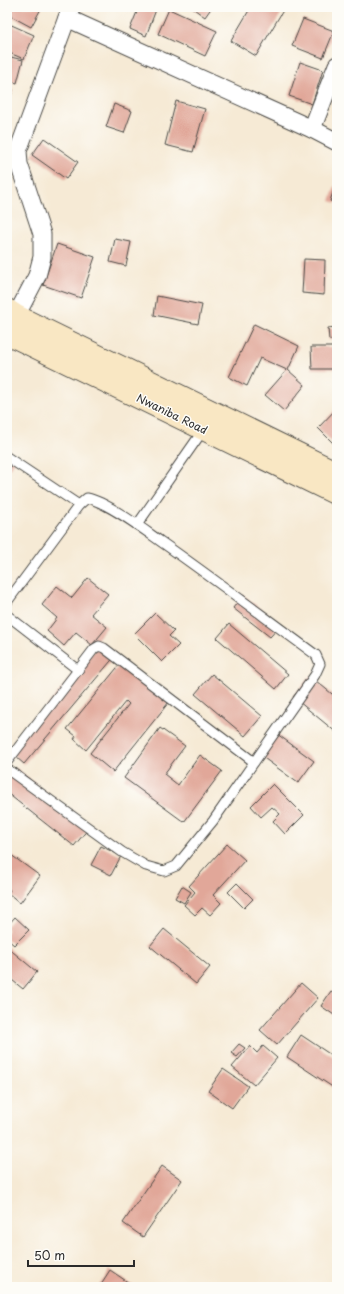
<svg xmlns="http://www.w3.org/2000/svg" width="344" height="1294" font-family="'Playpen Sans',sans-serif">
<style>
.building{fill:#e1a799}
.lines{fill:none;stroke-linecap:round;stroke-linejoin:round}
.service-casing{stroke:#494844;stroke-width:11}
.minor-casing{stroke:#494844;stroke-width:19}
.secondary-casing{stroke:#494844;stroke-width:24}
.service{stroke:#fff;stroke-width:9}
.minor{stroke:#fff;stroke-width:17}
.secondary{stroke:#f9e7c3;stroke-width:22}
.labels{text-anchor:middle;stroke-width:3;stroke-linejoin:round;paint-order:stroke}
.street-label{font-size:11px;fill:#2b2b2b;stroke:#fdfcf7}
</style>
<rect width="100%" height="100%" fill="#fdfcf7"/>
<filter id="ink" filterUnits="userSpaceOnUse"><feTurbulence type="fractalNoise" baseFrequency=".025" numOctaves="2"/><feDisplacementMap in="SourceGraphic" scale="8" xChannelSelector="R" yChannelSelector="G"/><feConvolveMatrix kernelMatrix="1 2 1 2 8 2 1 2 1" color-interpolation-filters="sRGB"/></filter>
<filter id="wash" filterUnits="userSpaceOnUse"><feTurbulence type="fractalNoise" baseFrequency=".012" numOctaves="4" result="noise"/><feDisplacementMap in="SourceGraphic" scale="16" xChannelSelector="R" yChannelSelector="G"/><feGaussianBlur stdDeviation="0.9" result="paint"/><feColorMatrix in="noise" values="0 0 0 0 0 0 0 0 0 0 0 0 0 0 0 0 0 1.4 0 .05"/><feComposite in="paint" operator="in"/></filter>
<g filter="url(#wash)">
<rect width="100%" height="100%" fill="#f6ead5"/>
<g id="blocks">
<!-- building -->
<g class="building">
<polygon points="7,7 42,7 31,27 7,14"/>
<polygon points="139,7 157,7 146,36 130,29"/>
<polygon points="191,7 212,7 205,17"/>
<polygon points="251,7 285,7 256,56 231,41"/>
<polygon points="169,9 217,31 205,56 158,34"/>
<polygon points="303,19 334,31 323,58 292,46"/>
<polygon points="7,23 34,35 24,59 7,52"/>
<polygon points="7,56 23,60 17,83 7,80"/>
<polygon points="300,62 323,70 312,104 289,96"/>
<polygon points="7,89 13,90 7,107"/>
<polygon points="176,101 205,109 193,152 165,145"/>
<polygon points="114,104 132,111 124,133 106,127"/>
<polygon points="44,138 78,162 66,179 32,155"/>
<polygon points="337,181 337,203 330,201"/>
<polygon points="115,239 131,242 126,266 110,262"/>
<polygon points="57,244 95,257 81,298 43,285"/>
<polygon points="304,259 325,260 324,295 302,293"/>
<polygon points="157,296 202,305 198,324 154,315"/>
<polygon points="254,324 299,346 288,370 305,385 284,411 265,395 287,370 260,358 247,386 229,377"/>
<polygon points="337,327 337,340 329,340 328,328"/>
<polygon points="311,347 337,347 337,369 312,369"/>
<polygon points="337,408 337,440 334,444 318,428"/>
<polygon points="7,451 17,460 7,471"/>
<polygon points="88,578 108,594 91,614 107,627 92,645 76,632 64,646 47,631 57,618 42,605 57,586 72,598"/>
<polygon points="243,595 281,625 270,637 233,608"/>
<polygon points="155,613 174,631 169,636 179,645 162,662 134,634"/>
<polygon points="229,624 288,674 276,689 217,638"/>
<polygon points="101,642 116,655 24,764 9,751"/>
<polygon points="121,663 169,702 113,772 90,753 129,704 126,701 86,750 74,739 76,736 67,729"/>
<polygon points="212,674 262,716 245,736 195,694"/>
<polygon points="310,676 337,698 337,733 293,697"/>
<polygon points="160,728 185,746 164,774 178,785 200,755 222,771 184,822 124,778"/>
<polygon points="273,731 314,761 298,783 257,753"/>
<polygon points="16,768 89,828 74,846 7,793 7,779"/>
<polygon points="273,784 304,815 285,834 273,821 280,814 272,807 261,817 251,806"/>
<polygon points="227,844 245,860 213,895 221,903 210,915 202,908 195,915 184,905 195,892 189,886"/>
<polygon points="101,846 121,856 111,875 91,865"/>
<polygon points="7,852 40,876 20,903 8,893 10,890 7,888"/>
<polygon points="237,883 253,899 244,908 228,892"/>
<polygon points="182,886 191,892 184,903 175,898"/>
<polygon points="15,917 29,930 14,945 7,939 7,926"/>
<polygon points="164,929 210,967 196,984 150,946"/>
<polygon points="7,947 37,972 23,989 7,976"/>
<polygon points="301,983 318,998 277,1045 260,1030"/>
<polygon points="331,991 337,995 337,1017 321,1006"/>
<polygon points="301,1035 337,1059 337,1090 287,1057"/>
<polygon points="239,1044 245,1048 237,1057 231,1053"/>
<polygon points="250,1046 257,1053 263,1046 277,1058 254,1085 232,1067"/>
<polygon points="223,1069 248,1086 232,1108 208,1091"/>
<polygon points="162,1166 182,1180 143,1237 123,1223"/>
<polygon points="110,1270 135,1287 99,1287"/>
</g>
</g>
</g>
<g filter="url(#ink)">
<use href="#blocks" fill-opacity="0" stroke="#494844" stroke-width="1"/>
<g class="lines">
<defs>
<g id="service">
<polyline points="7,457 79,505 7,602"/>
<polyline points="137,525 204,429"/>
<polyline points="7,615 78,670"/>
<polyline points="7,762 78,670 94,649 99,646 104,648 254,762"/>
<path d="M7 769 122 852 146 866 164 871 176 866 213 821 315 675 320 664 316 655C264 617 213 578 160 541 143 529 107 502 87 498L79 505"/>
</g>
<g id="minor">
<polyline points="67,18 312,129 337,142"/>
<polyline points="312,129 337,65"/>
<polyline points="16,316 37,276 42,257 42,234 19,164 18,151 71,7"/>
</g>
<g id="secondary">
<polyline points="7,310 16,316 337,473"/>
<polyline points="7,333 337,494"/>
</g>
</defs>
<!-- service casing -->
<use href="#service" class="service-casing"/>
<!-- minor casing -->
<use href="#minor" class="minor-casing"/>
<!-- secondary casing -->
<use href="#secondary" class="secondary-casing"/>
<!-- service -->
<use href="#service" class="service"/>
<!-- minor -->
<use href="#minor" class="minor"/>
<!-- secondary -->
<use href="#secondary" class="secondary"/>
</g>
</g>
<g class="labels">
<!-- street labels -->
<g class="street-label">
<text transform="translate(172 414) rotate(26)" y="4">Nwaniba Road</text>
</g>
</g>
<!-- margin -->
<rect width="344" height="1294" fill="none" stroke="#fdfcf7" stroke-width="24"/>
<!-- scale -->
<path d="M28 1260v6h106v-6" fill="none" stroke="#2b2b2b" stroke-width="2"/>
<text x="34" y="1260" font-size="12" fill="#2b2b2b" stroke="#fdfcf7" stroke-width="3" paint-order="stroke">50 m</text>
</svg>
